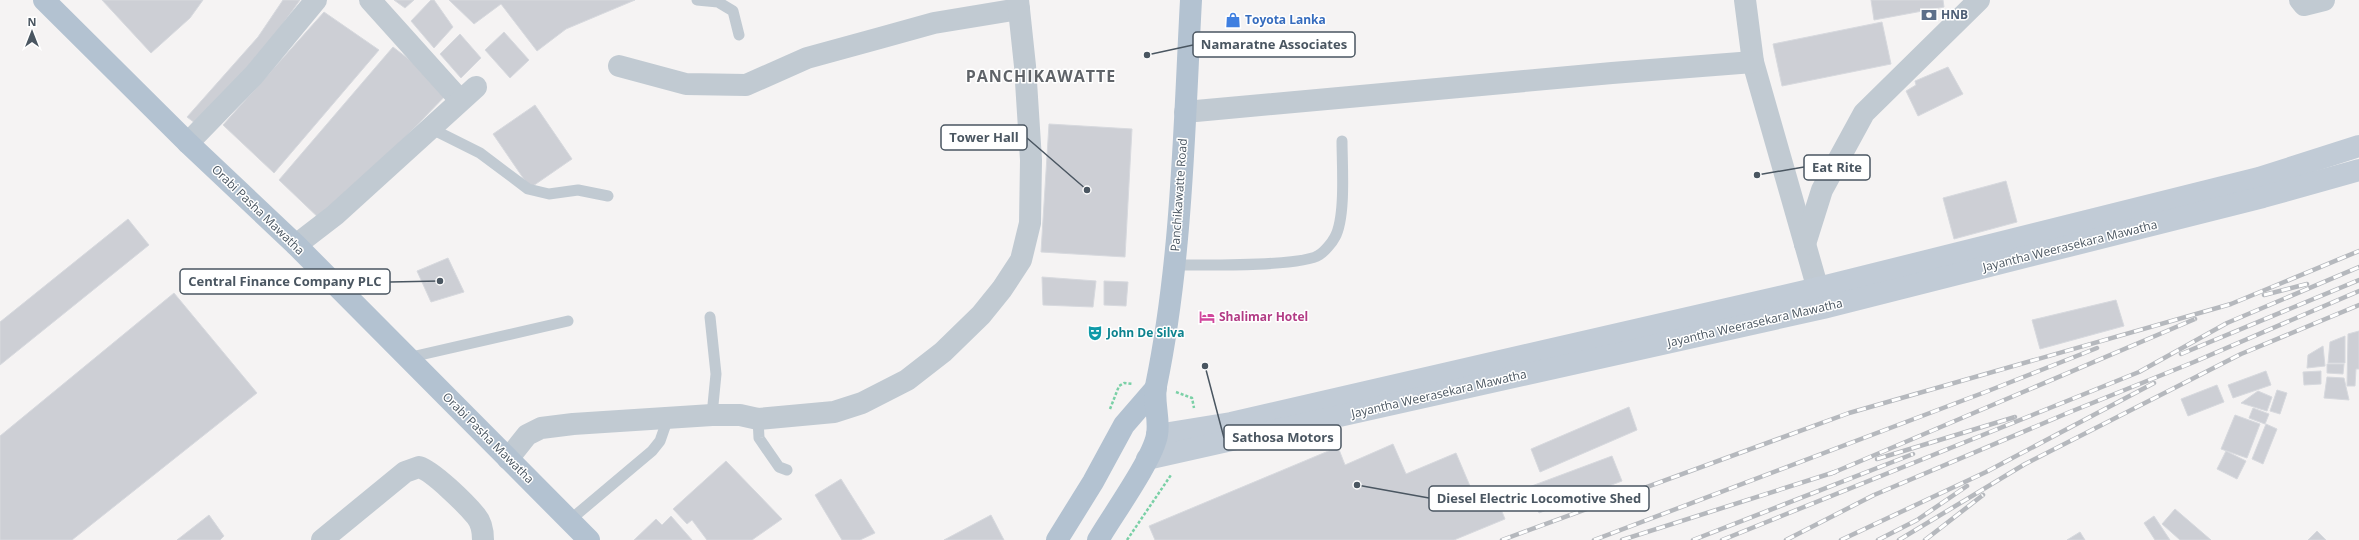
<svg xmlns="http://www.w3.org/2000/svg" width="2359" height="540" font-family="'Open Sans',sans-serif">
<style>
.building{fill:#cdcfd5;stroke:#d7d9de}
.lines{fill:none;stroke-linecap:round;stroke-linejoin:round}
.path{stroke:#7ad0a6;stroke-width:2.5;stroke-dasharray:3 2;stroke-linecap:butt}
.lane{stroke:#c1cad2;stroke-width:11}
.street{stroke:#c1cad2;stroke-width:22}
.secondary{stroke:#c1cbd6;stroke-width:22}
.primary{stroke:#b3c2d1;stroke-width:22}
.rail-casing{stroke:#b5b8bd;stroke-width:4.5}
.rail{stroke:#fff;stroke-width:3;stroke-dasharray:9;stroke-linecap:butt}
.labels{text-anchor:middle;stroke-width:3;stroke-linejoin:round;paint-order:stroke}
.service-label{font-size:12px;font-weight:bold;fill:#4e5e75;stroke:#fff;text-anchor:start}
.shop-label{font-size:12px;font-weight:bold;fill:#366cbe;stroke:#fff;text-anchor:start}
.street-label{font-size:12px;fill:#4a5661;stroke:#fff}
.hotel-label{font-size:12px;font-weight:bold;fill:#b23c85;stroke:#fff;text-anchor:start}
.culture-label{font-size:12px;font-weight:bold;fill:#0d838f;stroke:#fff;text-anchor:start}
.district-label{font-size:16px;font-weight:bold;letter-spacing:1px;fill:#5f6368;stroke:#fff}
.leader{fill:none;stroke:#4a5661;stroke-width:1.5}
.callout-dot{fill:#4a5661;stroke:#fff;stroke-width:1.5}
.callout{fill:#fff;stroke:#4a5661;stroke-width:1.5}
.callout-label{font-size:13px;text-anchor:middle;font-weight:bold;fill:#4a5661}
</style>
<rect width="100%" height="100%" fill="#f5f3f3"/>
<!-- building -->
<g class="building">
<polygon points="102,0 203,0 190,18 151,53"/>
<polygon points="283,0 300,0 267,46 199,126 187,117 258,37"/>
<polygon points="394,0 414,0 405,8"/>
<polygon points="431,0 434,0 453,27 434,48 411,21"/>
<polygon points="449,0 635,0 566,29 537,51 501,4 474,24"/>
<polygon points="1871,0 1943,0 1944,7 1874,20"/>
<polygon points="324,12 379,50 274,173 223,125"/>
<polygon points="1882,22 1891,64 1782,86 1773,44"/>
<polygon points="504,32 529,60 510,78 485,50"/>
<polygon points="460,34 481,58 461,78 440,54"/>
<polygon points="393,47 450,91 323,222 279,180"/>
<polygon points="1948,67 1963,94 1918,116 1906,91 1916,85 1915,81"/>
<polygon points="535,105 572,159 530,188 493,134"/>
<polygon points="1049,124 1132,129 1125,257 1041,252"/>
<polygon points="2006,181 2017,222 1954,239 1943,198"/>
<polygon points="128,219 149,245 0,365 0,322"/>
<polygon points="448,258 464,292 431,302 417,271"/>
<polygon points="1042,277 1096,281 1093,307 1043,305"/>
<polygon points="1104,281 1128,282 1126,306 1104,305"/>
<polygon points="174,293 257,393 72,540 0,540 0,436"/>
<polygon points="2116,300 2124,326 2040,349 2032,320"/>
<polygon points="2359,331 2359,369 2356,369 2355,386 2347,386 2348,334"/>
<polygon points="2345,336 2345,363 2328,363 2330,342"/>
<polygon points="2323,346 2325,366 2307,368 2308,355"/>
<polygon points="2327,364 2344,364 2343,374 2327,373"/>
<polygon points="2266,371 2271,385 2233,398 2228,385"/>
<polygon points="2321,371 2321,384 2304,385 2303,372"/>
<polygon points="2327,377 2344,378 2349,400 2324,398"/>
<polygon points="2217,385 2224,402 2188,416 2181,399"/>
<polygon points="2277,390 2287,393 2280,414 2270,411"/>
<polygon points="2258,391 2272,397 2267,411 2241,403"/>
<polygon points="1629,407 1637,430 1540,472 1531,449"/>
<polygon points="2253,408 2269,414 2265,424 2249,418"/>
<polygon points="2235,415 2260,424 2247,458 2221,449"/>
<polygon points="2266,424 2277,429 2263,464 2252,459"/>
<polygon points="1393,444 1406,474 1456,453 1478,505 1496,497 1505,519 1454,540 1155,540 1149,526 1338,447 1345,465"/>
<polygon points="2226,451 2246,461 2237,479 2217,469"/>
<polygon points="1612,456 1622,481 1539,513 1529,487"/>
<polygon points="726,461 782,519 752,540 707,540 692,520 687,524 673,509"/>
<polygon points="841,479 875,533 860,540 842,540 815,495"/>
<polygon points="2175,509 2211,540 2180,540 2162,524"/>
<polygon points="209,515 224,536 220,540 177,540"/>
<polygon points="991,515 1004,540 944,540"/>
<polygon points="671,516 692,540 634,540 656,519 662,525"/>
<polygon points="2154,516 2170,540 2155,540 2144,523"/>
<polygon points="2317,531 2326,540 2308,540"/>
<polygon points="2080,532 2085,540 2067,540"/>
</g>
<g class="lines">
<!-- path -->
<g class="path">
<polyline points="1176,392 1192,398 1194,408"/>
<polyline points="1110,409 1119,386 1124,383 1133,384"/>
<polyline points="1127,540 1171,475"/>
</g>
<!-- lane -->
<g class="lane">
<polyline points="697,0 718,2 733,11 739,35"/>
<polyline points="432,129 480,153 528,189 549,194 578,190 608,196"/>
<path d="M1174 265C1199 265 1301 267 1319 255 1324 252 1332 243 1335 237 1346 217 1342 164 1342 141"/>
<polyline points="710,317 716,374 712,415"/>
<polyline points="407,358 568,321"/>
<polyline points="758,419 759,438 779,467 787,470"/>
<polyline points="570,520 652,451 660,441 668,418"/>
</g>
<!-- street -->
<g class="street">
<polyline points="370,0 460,100"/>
<polyline points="1745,0 1753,62 1823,307"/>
<polyline points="2300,0 2304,5 2324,0"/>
<polyline points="619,66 686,84 746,85 807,58 880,38 934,23 1019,9"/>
<polyline points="1185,112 1612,73 1753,62"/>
<polyline points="188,143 254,75 316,0"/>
<polyline points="1805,244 1822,190 1864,113 1979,0"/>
<polyline points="296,245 335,215 476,87"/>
<polyline points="508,459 527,435 541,428 573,424 712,415 740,415 758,419 834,412 862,403 907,380 943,352 981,315 1002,289 1021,260 1030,223 1031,160 1025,66 1018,0"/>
<path d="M322 540 405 472 419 467C433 471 466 504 476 516 482 523 483 531 483 540"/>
</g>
<!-- secondary -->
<g class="secondary">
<polyline points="1157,435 1231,423 1818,288 2259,178 2359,146"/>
<polyline points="1147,459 1823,308 2263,197 2359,170"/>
</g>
<!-- primary -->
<g class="primary">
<polyline points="44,0 188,143 296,245 589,540"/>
<polyline points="1057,540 1093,482 1124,425 1156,388"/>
<path d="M1098 540C1112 516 1153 459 1157 435 1160 419 1153 402 1156 386 1182 260 1184 129 1191 0"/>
</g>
<defs>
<g id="rail">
<polyline points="2264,295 2307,284"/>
<polyline points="2181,354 2359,280"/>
<polyline points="1877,459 2015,417"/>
<polyline points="1830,474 2195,319"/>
<polyline points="1502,540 1849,413 2231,304 2359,251"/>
<polyline points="1594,540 1988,391 2097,348"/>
<polyline points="1622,540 1835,472"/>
<polyline points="1693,540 1913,454"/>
<polyline points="1722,540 2139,372 2227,323 2359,267"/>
<polyline points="1786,540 1874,495 2070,412 2194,362 2359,291"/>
<polyline points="1841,540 1986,472 2154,383"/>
<polyline points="1878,540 1917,520 1967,486"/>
<polyline points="1899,540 2025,464 2241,354 2359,305"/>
<polyline points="1925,540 1983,495"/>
</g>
</defs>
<!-- rail casing -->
<use href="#rail" class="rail-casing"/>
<!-- rail -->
<use href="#rail" class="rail"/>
</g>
<!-- icons -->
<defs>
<symbol id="bank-bare" viewBox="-9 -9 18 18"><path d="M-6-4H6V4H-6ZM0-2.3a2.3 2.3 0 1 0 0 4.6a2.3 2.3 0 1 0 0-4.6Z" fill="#5c6f8a" stroke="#fff" stroke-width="2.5" paint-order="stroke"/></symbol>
<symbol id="shop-bare" viewBox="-9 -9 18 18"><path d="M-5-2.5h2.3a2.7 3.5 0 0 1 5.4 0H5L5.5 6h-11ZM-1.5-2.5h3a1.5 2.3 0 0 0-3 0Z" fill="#3f7fe0" stroke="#fff" stroke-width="2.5" paint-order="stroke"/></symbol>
<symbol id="hotel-bare" viewBox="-9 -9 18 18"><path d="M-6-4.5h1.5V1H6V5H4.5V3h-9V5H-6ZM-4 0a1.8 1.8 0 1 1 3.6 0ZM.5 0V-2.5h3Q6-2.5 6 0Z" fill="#d1479c" stroke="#fff" stroke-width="2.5" paint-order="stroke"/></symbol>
<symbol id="theatre-bare" viewBox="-9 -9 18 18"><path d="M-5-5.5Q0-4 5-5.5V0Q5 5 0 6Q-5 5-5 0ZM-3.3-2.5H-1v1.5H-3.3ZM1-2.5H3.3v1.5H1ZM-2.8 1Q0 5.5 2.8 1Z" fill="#0f9aa8" stroke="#fff" stroke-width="2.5" paint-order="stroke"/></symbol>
</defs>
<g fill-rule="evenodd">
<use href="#bank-bare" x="1918" y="4" width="22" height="22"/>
<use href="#shop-bare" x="1222" y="9" width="22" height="22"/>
<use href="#hotel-bare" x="1196" y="306" width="22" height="22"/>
<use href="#theatre-bare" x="1084" y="322" width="22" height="22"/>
</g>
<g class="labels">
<!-- service labels -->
<g class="service-label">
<text x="1941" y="19">HNB</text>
</g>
<!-- shop labels -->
<g class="shop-label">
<text x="1245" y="24">Toyota Lanka</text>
</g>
<!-- street labels -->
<g class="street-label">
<text transform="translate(1179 195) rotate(-86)" y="4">Panchikawatte Road</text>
<text transform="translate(258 210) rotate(44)" y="4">Orabi Pasha Mawatha</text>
<text transform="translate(2070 246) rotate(-14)" y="4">Jayantha Weerasekara Mawatha</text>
<text transform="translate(1755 323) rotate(-13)" y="4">Jayantha Weerasekara Mawatha</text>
<text transform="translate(1439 394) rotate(-13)" y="4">Jayantha Weerasekara Mawatha</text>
<text transform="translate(488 438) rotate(45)" y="4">Orabi Pasha Mawatha</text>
</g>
<!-- hotel labels -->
<g class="hotel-label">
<text x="1219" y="321">Shalimar Hotel</text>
</g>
<!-- culture labels -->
<g class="culture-label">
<text x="1107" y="337">John De Silva</text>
</g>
<!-- district labels -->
<g class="district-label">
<text x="1041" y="82">PANCHIKAWATTE</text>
</g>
</g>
<!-- callouts -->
<path class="leader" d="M1147 55L1193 45M1087 190L1027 138M1757 175L1804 167M440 281L390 282M1205 366L1224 438M1357 485L1429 498"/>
<g class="callout-dot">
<circle cx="1147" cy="55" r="4"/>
<circle cx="1087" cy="190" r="4"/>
<circle cx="1757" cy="175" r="4"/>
<circle cx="440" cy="281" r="4"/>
<circle cx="1205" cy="366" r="4"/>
<circle cx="1357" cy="485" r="4"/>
</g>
<g class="callout">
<rect x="1193" y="32" width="162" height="25" rx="4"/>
<rect x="941" y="125" width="86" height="25" rx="4"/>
<rect x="1804" y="155" width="66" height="25" rx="4"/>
<rect x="180" y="269" width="210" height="25" rx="4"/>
<rect x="1224" y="425" width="117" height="25" rx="4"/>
<rect x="1429" y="486" width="220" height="25" rx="4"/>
</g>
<g class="callout-label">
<text x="1274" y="49">Namaratne Associates</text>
<text x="984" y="142">Tower Hall</text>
<text x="1837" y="172">Eat Rite</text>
<text x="285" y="286">Central Finance Company PLC</text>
<text x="1283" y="442">Sathosa Motors</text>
<text x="1539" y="503">Diesel Electric Locomotive Shed</text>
</g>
<!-- north arrow -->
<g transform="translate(32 32)" stroke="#ffffff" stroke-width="3" paint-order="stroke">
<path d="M0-3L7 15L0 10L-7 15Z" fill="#4a5661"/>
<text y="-6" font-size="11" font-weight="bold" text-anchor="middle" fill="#4a5661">N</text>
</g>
</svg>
